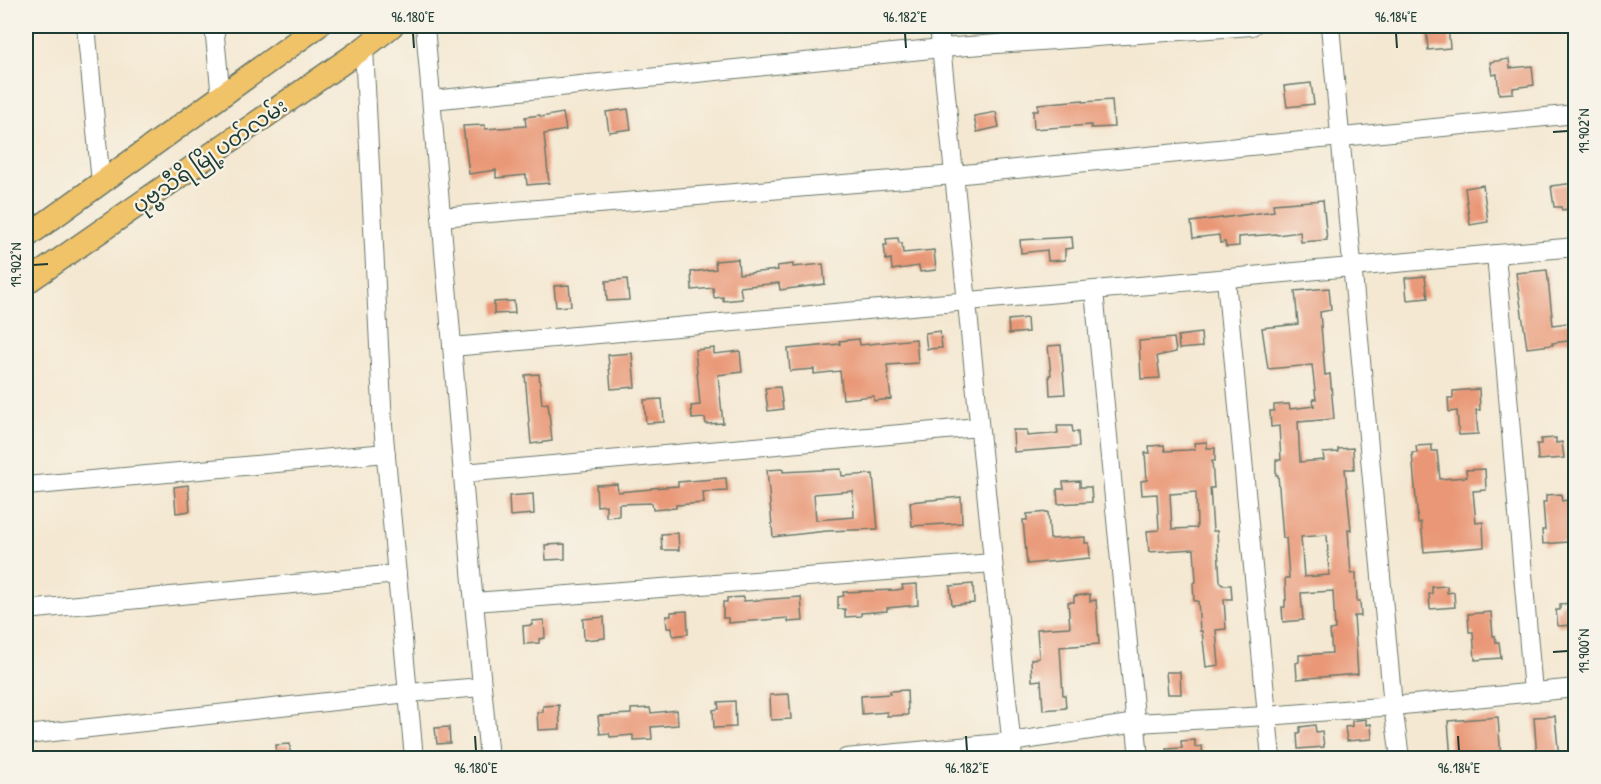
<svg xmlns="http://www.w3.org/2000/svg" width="1601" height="784" font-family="'Patrick Hand','Noto Sans Myanmar',sans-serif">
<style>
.building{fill:#e99776;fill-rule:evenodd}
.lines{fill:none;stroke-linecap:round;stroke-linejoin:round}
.minor-casing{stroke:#6a796b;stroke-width:20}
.major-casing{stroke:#6a796b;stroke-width:25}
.minor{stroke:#fff;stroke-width:18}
.major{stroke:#f1c369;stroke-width:22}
.ticks{fill:none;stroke:#1f3d34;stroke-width:2}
.labels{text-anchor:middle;stroke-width:4.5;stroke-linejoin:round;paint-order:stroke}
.street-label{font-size:21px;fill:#1f3d34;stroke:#f7f3e8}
.neatline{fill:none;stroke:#1f3d34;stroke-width:2}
.ticks-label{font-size:15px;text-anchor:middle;fill:#1f3d34}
</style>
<rect width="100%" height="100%" fill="#f7f3e8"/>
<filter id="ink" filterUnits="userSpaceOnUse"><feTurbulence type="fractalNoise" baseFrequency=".0167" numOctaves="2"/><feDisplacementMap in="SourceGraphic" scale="12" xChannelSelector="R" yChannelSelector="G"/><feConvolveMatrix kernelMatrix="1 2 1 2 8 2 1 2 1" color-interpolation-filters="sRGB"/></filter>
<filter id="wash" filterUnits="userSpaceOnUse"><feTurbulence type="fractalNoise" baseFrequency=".008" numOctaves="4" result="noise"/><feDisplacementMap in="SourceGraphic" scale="24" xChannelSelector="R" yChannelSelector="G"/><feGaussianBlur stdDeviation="1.35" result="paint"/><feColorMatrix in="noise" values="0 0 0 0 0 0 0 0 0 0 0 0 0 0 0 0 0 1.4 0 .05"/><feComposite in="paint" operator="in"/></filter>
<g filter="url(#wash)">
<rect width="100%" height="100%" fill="#f4e8d2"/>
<g id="blocks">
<!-- building -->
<g class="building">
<polygon points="1426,26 1448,26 1450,48 1428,50"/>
<polygon points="1509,59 1510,68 1532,66 1534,85 1513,88 1513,93 1499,94 1497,74 1492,75 1490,62"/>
<polygon points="1311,83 1314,104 1287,107 1284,86"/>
<polygon points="1083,100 1083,102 1112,100 1114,127 1091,128 1091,125 1034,129 1033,111 1038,111 1038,104"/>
<polygon points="628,109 631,129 609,132 606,112"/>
<polygon points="996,112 999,127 977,132 974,116"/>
<polygon points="563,113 566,130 544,134 549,183 527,185 526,175 496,178 496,170 469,174 463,126 485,125 485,129 526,126 525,117 540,115 541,117"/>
<polygon points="1575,183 1575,208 1562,210 1561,207 1554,207 1551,186"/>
<polygon points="1483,185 1488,222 1470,225 1465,188"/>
<polygon points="1323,200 1327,240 1301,242 1300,232 1277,235 1276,234 1239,237 1239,246 1226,247 1225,242 1220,243 1219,235 1193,238 1191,222 1274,211 1273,204"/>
<polygon points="1072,237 1073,248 1065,249 1065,260 1048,261 1047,250 1021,253 1020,240"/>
<polygon points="898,238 899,243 902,243 903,253 934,250 936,270 920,272 919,266 892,270 891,259 886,260 884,245 887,245 886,239"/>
<polygon points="738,259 739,274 778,270 777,266 793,264 793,267 823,264 825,284 780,290 779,283 740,287 742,299 723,301 723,297 714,298 713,288 692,290 691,272 716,269 715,261"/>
<polygon points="1547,270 1553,325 1575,322 1575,340 1552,343 1553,345 1527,348 1516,273"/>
<polygon points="1425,276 1428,298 1407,300 1405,278"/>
<polygon points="627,279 629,300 607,301 606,281"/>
<polygon points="569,285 571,306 556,307 554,286"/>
<path d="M1329 288 1331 310 1320 312 1325 375 1330 374 1334 419 1298 422 1300 462 1324 460 1323 453 1338 452V449L1353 448 1354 469H1345L1351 530H1348L1351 574 1356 573 1357 601H1360L1361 616H1354L1358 674 1297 679 1296 663 1299 662V655L1332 653 1330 630 1335 629 1333 591 1301 593 1303 620 1283 622 1282 607H1285V600H1286L1285 578H1289L1286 538H1283L1278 475H1276V460H1281L1279 426 1271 427 1270 411H1274V405L1289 404 1290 409 1314 406 1313 399H1316L1312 365 1268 369 1262 328 1298 324 1295 291ZM1327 535 1329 575 1304 577 1301 537Z"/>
<polygon points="514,301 515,313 494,314 494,302"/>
<polygon points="1027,318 1028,332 1009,334 1008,320"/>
<polygon points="940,331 942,348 927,349 925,333"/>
<polygon points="1201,333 1202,347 1179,349 1178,336"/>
<polygon points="1174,338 1176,352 1157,356 1160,378 1141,379 1139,341"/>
<polygon points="859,339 860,345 916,339 918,363 887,365 891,399 874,401 874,396 843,399 840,371 814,374 814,369 790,371 788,349 840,344 839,341"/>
<polygon points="1061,345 1065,394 1050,395 1049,375 1051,375 1048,346"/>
<polygon points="714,348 714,354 740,351 742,372 718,375 723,423 706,424 705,418 692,419 691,406 700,405 695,350"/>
<polygon points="632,353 635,387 611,389 608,355"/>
<polygon points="539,374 542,404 548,403 552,441 531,444 525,375"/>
<polygon points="780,387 783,409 768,411 765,388"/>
<polygon points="1479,389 1480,410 1476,410 1478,434 1459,435 1457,411 1449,412 1448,398 1453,398 1453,391"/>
<polygon points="662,399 664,422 646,423 644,400"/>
<polygon points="1057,426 1072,426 1073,432 1078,432 1079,447 1014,452 1013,430 1027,430 1027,436 1052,434 1058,433"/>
<polygon points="1556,438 1556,443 1562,442 1564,458 1538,460 1537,444 1541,444 1541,439"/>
<path d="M1207 442V448H1215V461H1212L1214 488H1210L1213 531H1217L1220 581 1222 585H1231L1232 599H1224L1226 629 1216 630 1219 665 1206 667 1202 631H1200L1198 601H1194L1193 583 1196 582 1194 549 1149 552 1147 531 1159 530 1157 494 1142 495 1141 481 1147 480 1145 453H1150L1149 446 1164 445 1165 451 1188 450 1195 449 1194 443ZM1196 492 1197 528 1172 529 1170 494Z"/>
<polygon points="1432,445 1432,451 1437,451 1440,479 1467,477 1466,470 1485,469 1486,490 1473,491 1476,523 1483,522 1484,547 1424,552 1421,522 1418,523 1412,453 1417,453 1416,446"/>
<path d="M783 469V472L841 469 842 476 873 474 878 529 827 531 773 537 767 470ZM853 491 854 517 816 520 814 494Z"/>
<polygon points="726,478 727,491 703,492 704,503 676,505 676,508 653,510 652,503 619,504 619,516 606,517 606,505 597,506 596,485 617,484 618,492 651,489 651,488 678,486 678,482"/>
<polygon points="1080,481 1080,487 1091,487 1092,502 1058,504 1057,489 1064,489 1063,482"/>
<polygon points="188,485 190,511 176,513 174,487"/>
<polygon points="533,494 534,514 510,516 509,496"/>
<polygon points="1561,494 1562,501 1568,500 1569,516 1567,516 1568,542 1543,544 1542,530 1545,530 1543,502 1546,502 1546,495"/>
<polygon points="961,497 962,523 912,526 910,502"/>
<polygon points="1048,512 1050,539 1085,537 1085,543 1089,543 1090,558 1027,564 1023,520 1027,520 1027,514"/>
<polygon points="678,533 679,550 662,550 661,534"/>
<polygon points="565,544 565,559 546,560 545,545"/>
<polygon points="917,584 918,605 887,608 887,611 861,613 861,616 845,617 845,609 838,609 838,597 844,596 843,592 896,590 903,589 902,585"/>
<polygon points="973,584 974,603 952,605 950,586"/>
<polygon points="1447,586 1447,593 1454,592 1455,607 1430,609 1429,594 1432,594 1432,587"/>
<polygon points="1090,594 1090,601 1096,600 1099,644 1060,647 1063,695 1065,695 1066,708 1043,710 1041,680 1032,681 1031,659 1039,658 1037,629 1070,627 1068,602 1074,602 1074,596"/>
<polygon points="744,597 744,601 801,597 803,621 788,622 788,618 728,623 728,618 723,618 723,602 727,602 727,598"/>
<polygon points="1574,603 1575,625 1558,626 1556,610 1560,610 1560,604"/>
<polygon points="687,611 688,634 673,636 672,628 667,628 666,616 671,616 671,612"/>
<polygon points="1491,612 1493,636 1495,636 1496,642 1499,642 1501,658 1475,660 1473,632 1469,632 1468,614"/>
<polygon points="604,617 605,638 584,640 583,619"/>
<polygon points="544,620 545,638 539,639 539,643 524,644 523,626 532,625 532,621"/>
<polygon points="1166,672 1180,672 1181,694 1168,694"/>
<polygon points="907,690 908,715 887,716 887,712 862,714 861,696 890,694 890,691"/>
<polygon points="789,694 791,719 771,720 770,695"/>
<polygon points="735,701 736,727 714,728 713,710 719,709 718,702"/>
<polygon points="559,705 560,729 538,730 537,712 543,712 543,706"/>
<polygon points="650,708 651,713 677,710 678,725 651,727 652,739 633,740 633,735 610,737 609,733 600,734 598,716 631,714 631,709"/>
<polygon points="1555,716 1559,759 1537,759 1534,717"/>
<polygon points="1498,717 1501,759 1451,759 1448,721"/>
<polygon points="1366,719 1366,725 1371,724 1372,739 1347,741 1345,727 1352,726 1352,721"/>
<polygon points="1315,725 1316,732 1322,731 1324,747 1298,749 1297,733 1300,733 1300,727"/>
<polygon points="449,727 450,743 437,744 435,728"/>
<polygon points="1195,740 1195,747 1202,746 1203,759 1166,759 1166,749 1182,748 1181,741"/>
<polygon points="290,744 290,759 277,759 276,745"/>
</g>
</g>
</g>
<g filter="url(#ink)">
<use href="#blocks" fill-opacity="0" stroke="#6a796b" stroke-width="1.5"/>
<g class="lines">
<defs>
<g id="minor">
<polyline points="86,26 101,183"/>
<polyline points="214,26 221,98"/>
<polyline points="425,26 472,582 489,758"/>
<polyline points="939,26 1013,758"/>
<polyline points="1330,26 1393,706 1400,758"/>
<polyline points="364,48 383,425 414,758"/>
<polyline points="432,100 941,48 1252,26"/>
<polyline points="441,217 954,175 1576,114"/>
<polyline points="1496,254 1533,692"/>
<polyline points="1226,279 1271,758"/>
<polyline points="1094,291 1139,758"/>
<polyline points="452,347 1576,247"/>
<polyline points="463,473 979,427"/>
<polyline points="26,486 386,453"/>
<polyline points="474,602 993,563"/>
<polyline points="26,610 397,574"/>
<polyline points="26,735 408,693 482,687"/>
<polyline points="846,758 1011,742 1136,723 1267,716 1393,706 1576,688"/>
</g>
<g id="major">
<polyline points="26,237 318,26"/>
<polyline points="26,283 364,48 392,26"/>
</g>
</defs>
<!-- minor casing -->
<use href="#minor" class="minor-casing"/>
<!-- major casing -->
<use href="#major" class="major-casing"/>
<!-- minor -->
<use href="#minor" class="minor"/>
<!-- major -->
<use href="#major" class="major"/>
</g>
</g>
<!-- ticks -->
<path class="ticks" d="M413 33 414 48M905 33 906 48M1396 33 1397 48M1553 132 1568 131M33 265 48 264M1553 652 1568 651M475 736 476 751M966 736 967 751M1458 736 1459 751"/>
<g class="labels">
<!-- street labels -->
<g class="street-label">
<text transform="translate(210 156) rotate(-35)" y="7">ပုဗ္ဗသီရိ မြို့ပတ်လမ်း</text>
</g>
</g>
<!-- margin -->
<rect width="1601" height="784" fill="none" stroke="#f7f3e8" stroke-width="66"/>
<rect x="33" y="33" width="1535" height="718" class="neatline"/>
<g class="ticks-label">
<text x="413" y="22">96.180°E</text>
<text x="905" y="22">96.182°E</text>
<text x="1396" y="22">96.184°E</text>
<text transform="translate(1584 131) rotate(-90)" y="5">19.902°N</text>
<text transform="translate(16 265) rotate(-90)" y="5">19.902°N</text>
<text transform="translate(1584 651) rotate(-90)" y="5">19.900°N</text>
<text x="476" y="773">96.180°E</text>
<text x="967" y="773">96.182°E</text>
<text x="1459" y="773">96.184°E</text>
</g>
</svg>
